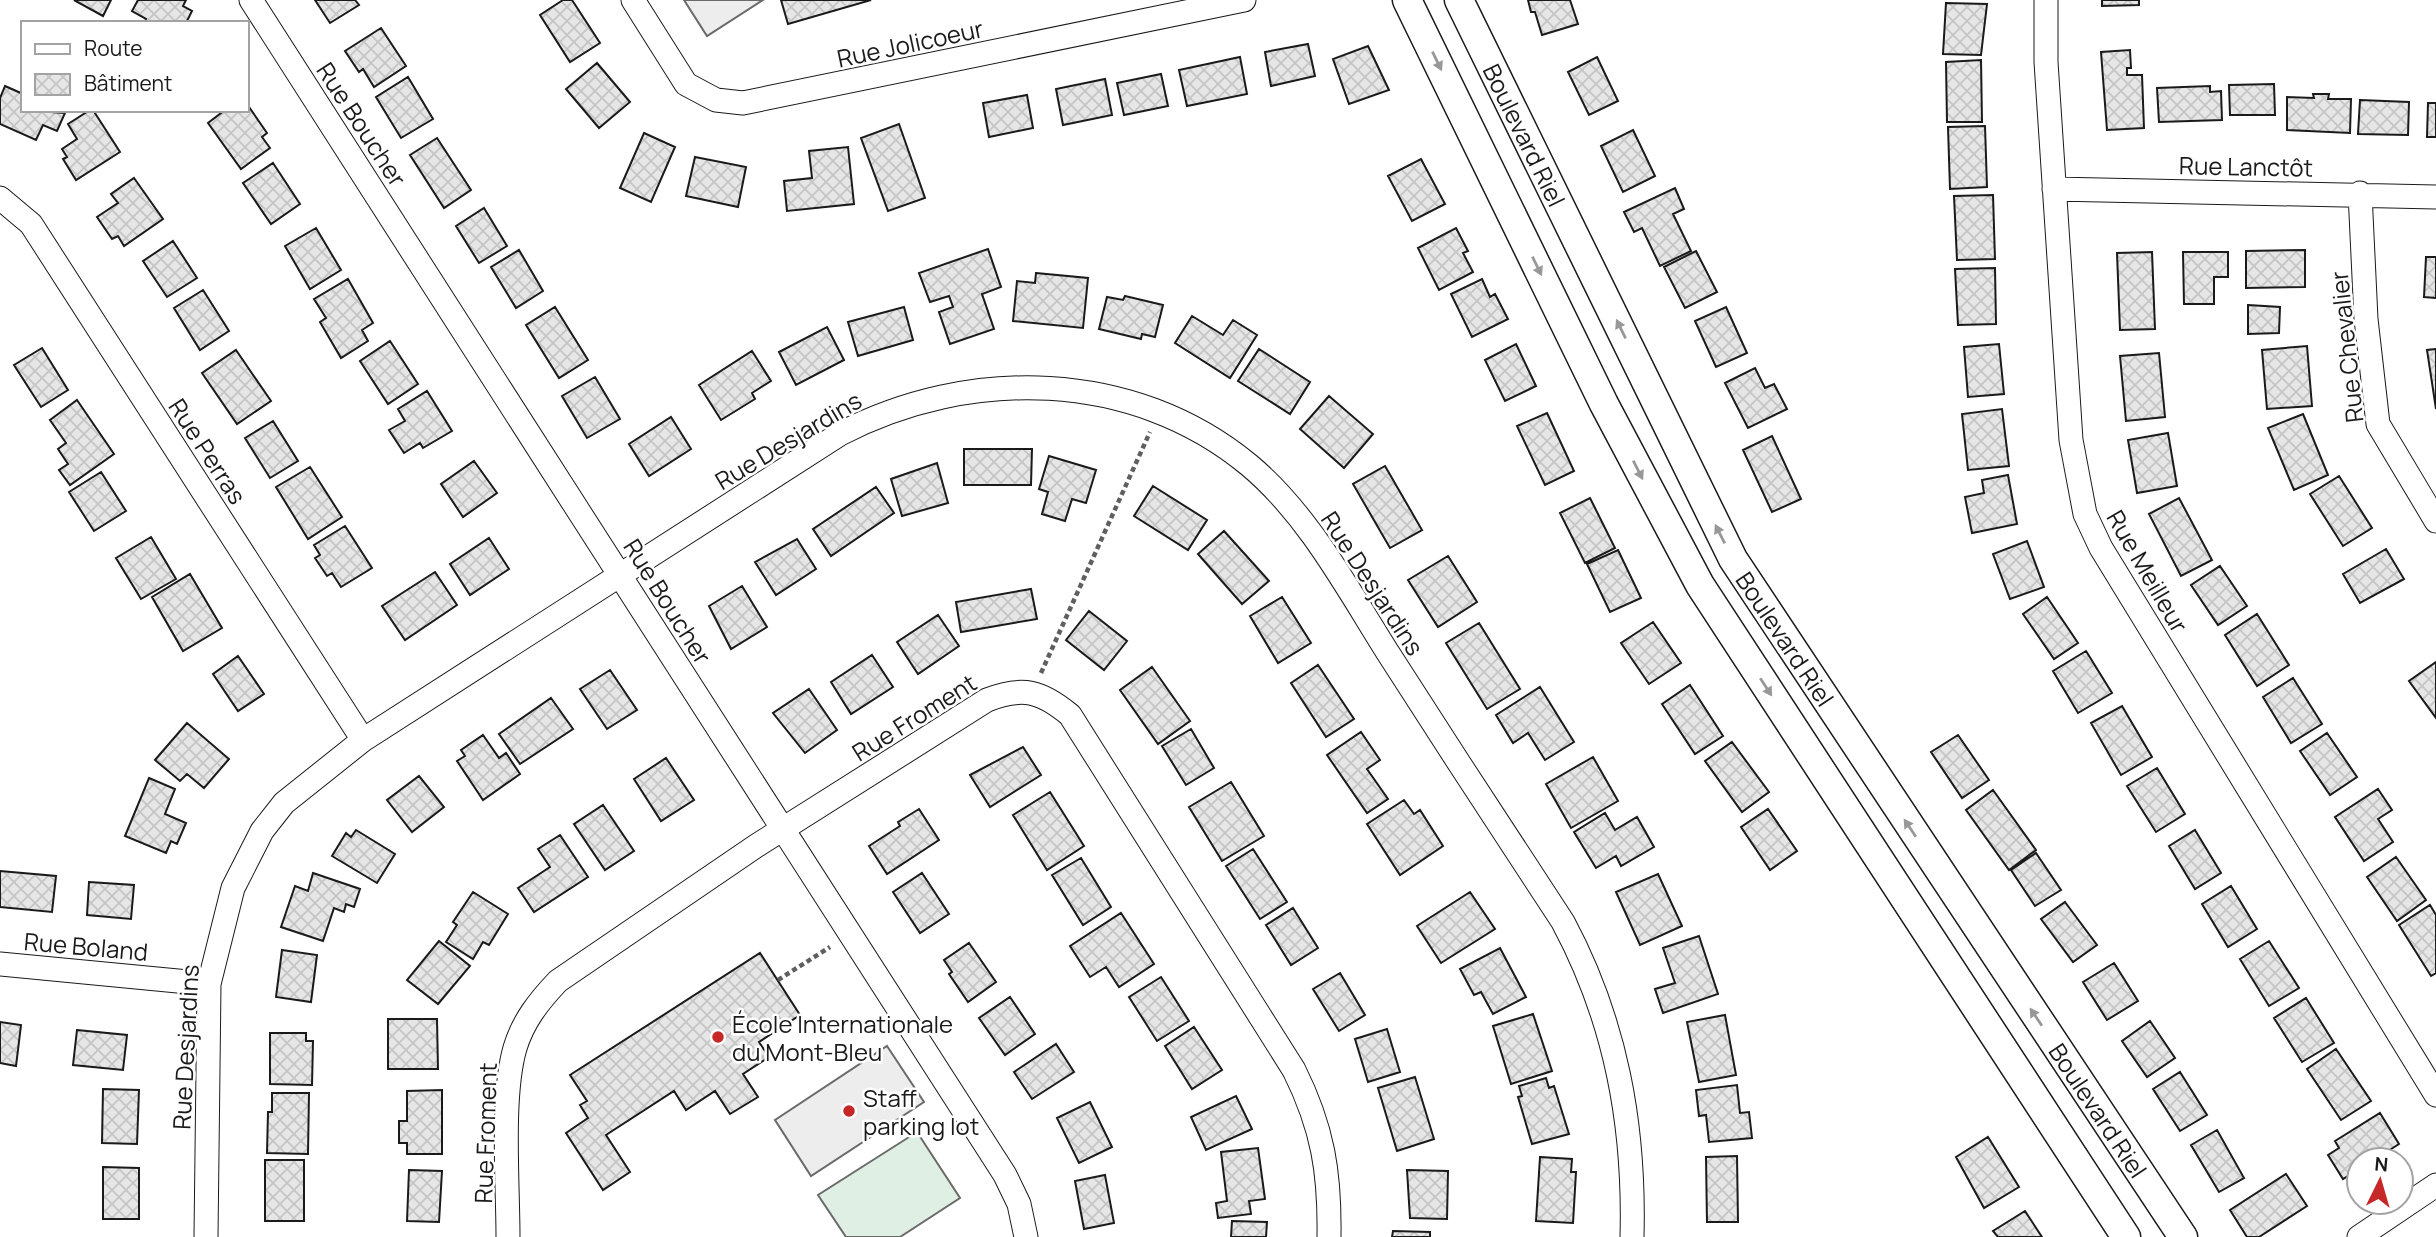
<svg xmlns="http://www.w3.org/2000/svg" width="2436" height="1237" font-family="Manrope,sans-serif">
<style>
.pitch{fill:#e0efe3;stroke:#6a6a6a;stroke-width:2}
.parking{fill:#ededed;stroke:#6a6a6a;stroke-width:2}
.building{fill:url(#building-cross-hatch);stroke:#1a1a1a;stroke-width:2}
.lines{fill:none;stroke-linecap:round;stroke-linejoin:round}
.minor-casing{stroke:#1a1a1a;stroke-width:25}
.tertiary-casing{stroke:#1a1a1a;stroke-width:31}
.path{stroke:#5f5f5f;stroke-width:4.5;stroke-dasharray:5 3.5;stroke-linecap:butt}
.minor{stroke:#fff;stroke-width:23}
.tertiary{stroke:#fff;stroke-width:28}
.oneway{fill:#989898}
.poi-dot{fill:#c62828;stroke:#fff;stroke-width:2.5}
.labels{text-anchor:middle;dominant-baseline:central;stroke-width:5;stroke-linejoin:round;paint-order:stroke}
.street-label{font-size:24px;fill:#1a1a1a;stroke:#fff}
.poi-label{font-size:24px;fill:#1a1a1a;stroke:#fff;text-anchor:start}
</style>
<defs>
<pattern id="building-cross-hatch" width="8" height="8" patternUnits="userSpaceOnUse" patternTransform="scale(1.75)"><rect width="8" height="8" fill="#e6e6e6"/><path d="M0 0l8 8M0 8l8-8" fill="none" stroke="#c5c5c5"/></pattern>
</defs>
<rect width="100%" height="100%" fill="#fff"/>
<path class="pitch" d="M917,1132L960,1198L900,1237H846L818,1195Z"/>
<path class="parking" d="M684,0H763L707,36Z
M887,1046L924,1102L811,1176L775,1120Z"/>
<path class="building" d="M74,0H111L103,16Z
M138,0H186L183,6L192,11L186,23H144L146,19L132,11Z
M315,0H355L359,5L330,23Z
M563,0H572L600,43L570,62L540,15Z
M781,0H871L788,24Z
M1528,0H1570L1578,24L1542,35L1535,12H1531Z
M2102,0H2139V5L2102,6Z
M1946,3L1987,4L1981,55L1943,54Z
M381,28L406,66L374,87L363,69L359,72L345,51Z
M1308,44L1315,76L1271,86L1265,52Z
M1368,46L1389,90L1349,104L1333,59Z
M2130,50L2131,68H2127V75H2142L2144,128L2107,130L2101,52Z
M1240,57L1247,94L1187,106L1179,70Z
M1597,57L1618,101L1589,115L1568,72Z
M1981,60L1982,122H1947L1946,62Z
M597,63L630,102L599,128L566,89Z
M1161,74L1168,106L1124,115L1117,83Z
M408,77L433,119L401,138L376,97Z
M1105,79L1112,115L1063,125L1056,89Z
M2274,84L2275,115H2230L2229,85Z
M5,86L23,94V110L65,113L57,131L43,125L36,140L0,124V98Z
M2210,86V92L2221,91L2222,120L2159,122L2157,88Z
M2313,94H2329L2328,99H2351L2350,133L2287,130V97L2314,98Z
M1027,95L1033,128L989,137L983,103Z
M2360,100L2409,102L2408,135L2358,134Z
M2428,103H2436V137H2427Z
M247,104L267,133L262,137L270,148L241,169L208,123L225,110H247Z
M90,110H93L120,152L76,180L63,159L67,157L62,149L77,139L68,124Z
M899,124L925,198L888,211L861,138Z
M1985,126L1987,187L1950,189L1948,127Z
M1633,130L1655,176L1623,192L1601,146Z
M644,133L675,147L651,202L620,188Z
M437,138L471,190L444,208L410,155Z
M848,147L854,204L787,211L784,181L812,178L809,151Z
M695,157L746,167L738,207L686,196Z
M1421,159L1445,204L1412,221L1388,176Z
M273,163L300,204L271,224L243,183Z
M134,178L163,219L124,246L118,236L112,239L97,217L118,203L111,194Z
M1675,188L1684,209L1673,214L1691,251L1660,266L1642,228L1634,232L1624,212Z
M1993,195L1995,259L1957,260L1954,196Z
M484,208L507,246L479,263L456,226Z
M316,228L341,270L310,289L285,246Z
M1456,228L1468,251L1463,253L1473,272L1439,290L1418,248Z
M173,241L197,278L167,297L143,261Z
M988,249L1001,287L982,294L994,329L950,344L939,312L953,307L949,296L930,302L919,273Z
M519,250L543,291L516,308L491,267Z
M2305,250V287L2246,288V251Z
M1696,251L1717,292L1685,308L1664,267Z
M2152,252L2155,329L2120,330L2117,253Z
M2183,252H2228V277H2214V304H2184Z
M2426,257H2436V298L2424,297Z
M1995,268L1996,324L1958,325L1955,269Z
M1036,273L1088,278L1083,328L1013,321L1017,281L1035,283Z
M348,279L373,323L362,330L368,341L341,358L320,322L326,318L314,299Z
M1482,279L1490,297L1495,294L1508,319L1472,337L1451,294Z
M203,290L229,331L200,350L174,308Z
M1125,296L1163,305L1155,337L1142,334L1141,339L1099,329L1107,297L1123,300Z
M2248,305L2280,307L2279,333L2248,334Z
M555,307L588,360L559,378L526,325Z
M904,307L913,340L858,356L848,322Z
M1726,307L1747,353L1716,367L1695,321Z
M1192,316L1223,335L1233,320L1257,335L1230,378L1175,343Z
M827,327L844,360L796,385L779,352Z
M390,341L418,384L388,404L360,361Z
M1516,344L1536,386L1505,401L1485,360Z
M1999,344L2004,394L1968,397L1964,347Z
M2307,346L2312,406L2267,409L2262,350Z
M42,348L68,390L41,407L14,365Z
M1259,349L1310,382L1290,414L1238,381Z
M2436,349V409L2427,350Z
M236,350L271,401L237,424L202,373Z
M752,351L771,381L752,393L755,399L721,420L699,385Z
M2159,353L2165,417L2126,421L2120,356Z
M1755,368L1765,388L1774,384L1787,409L1748,428L1725,383Z
M595,377L620,419L587,438L562,396Z
M427,391L452,431L423,448L420,443L404,453L389,430L405,421L398,409Z
M1329,396L1373,434L1344,468L1300,429Z
M77,400L114,454L70,485L59,470L68,464L58,449L66,443L50,420Z
M2002,409L2009,466L1968,470L1962,414Z
M1547,413L1574,471L1545,485L1517,426Z
M2303,414L2328,475L2294,490L2268,428Z
M671,417L691,449L649,476L629,444Z
M273,421L298,461L270,478L245,438Z
M2168,433L2177,486L2137,493L2128,440Z
M1772,436L1801,499L1772,512L1743,450Z
M964,449H1032L1031,485H964Z
M1049,456L1096,470L1086,503L1072,499L1065,521L1042,514L1048,492L1039,489Z
M474,461L497,493L463,517L441,484Z
M937,463L948,503L902,516L891,479Z
M1385,466L1422,530L1390,548L1353,484Z
M310,467L342,517L308,539L276,487Z
M101,472L126,511L94,531L69,492Z
M2008,475L2017,524L1972,533L1965,497L1984,493L1982,480Z
M2339,476L2372,528L2343,546L2310,494Z
M1153,486L1207,520L1188,550L1134,516Z
M876,487L894,513L831,556L813,529Z
M1590,498L1615,548L1585,563L1560,513Z
M2179,498L2212,560L2181,576L2149,514Z
M345,526L372,568L341,587L332,573L327,576L315,558L320,555L314,545Z
M1224,531L1269,581L1242,604L1198,554Z
M151,537L176,579L141,599L116,558Z
M489,538L509,569L470,595L450,564Z
M797,539L816,569L776,595L755,562Z
M2027,541L2044,587L2010,599L1993,554Z
M2386,549L2404,579L2360,603L2343,574Z
M1618,550L1641,598L1610,612L1587,564Z
M1448,556L1477,602L1438,627L1408,580Z
M2220,566L2247,606L2218,625L2191,585Z
M435,572L457,605L405,640L382,606Z
M190,574L222,628L183,651L152,597Z
M742,586L767,627L731,649L709,606Z
M1031,589L1037,619L961,632L956,602Z
M1282,597L1311,643L1278,663L1250,616Z
M2047,597L2078,643L2054,659L2023,614Z
M1089,611L1127,641L1104,670L1066,640Z
M2257,614L2289,665L2257,686L2225,635Z
M938,615L959,646L918,674L897,642Z
M1653,622L1681,663L1649,684L1621,643Z
M1479,623L1520,689L1487,709L1446,643Z
M2086,651L2112,693L2078,713L2053,671Z
M872,655L893,687L851,714L831,682Z
M238,656L264,694L238,711L213,674Z
M2436,662V718L2409,681Z
M1318,665L1354,719L1326,737L1291,683Z
M1152,667L1190,721L1158,744L1120,690Z
M610,670L637,710L607,729L580,689Z
M2293,678L2322,724L2291,743L2263,697Z
M1690,685L1723,736L1695,754L1662,704Z
M1540,687L1574,742L1545,760L1528,733L1513,743L1496,715Z
M809,689L837,730L805,753L773,713Z
M551,698L573,729L520,764L499,734Z
M2122,706L2152,757L2121,775L2091,723Z
M187,723L229,759L204,788L187,774L180,781L155,760Z
M1191,729L1214,768L1186,785L1162,746Z
M1361,732L1380,760L1367,769L1388,799L1367,813L1327,755Z
M2327,733L2357,777L2330,795L2300,751Z
M483,735L499,758L506,753L520,774L483,800L457,761L465,756L461,750Z
M1958,735L1989,780L1962,798L1931,752Z
M1732,742L1769,792L1742,812L1705,761Z
M1023,747L1041,775L990,807L970,775Z
M1593,757L1618,801L1571,828L1546,784Z
M666,758L694,800L661,821L634,779Z
M2157,768L2185,814L2156,832L2127,786Z
M419,776L444,807L412,832L387,800Z
M149,778L175,789L165,814L186,823L177,844L171,841L166,853L125,836Z
M1231,782L1264,836L1222,861L1189,807Z
M2378,789L2392,810L2378,819L2393,842L2364,861L2335,817Z
M1993,790L2036,850L2009,870L1966,810Z
M1050,792L1084,846L1047,870L1013,815Z
M1404,800L1414,814L1420,810L1443,846L1400,875L1367,824Z
M603,805L634,851L605,870L574,824Z
M919,809L939,840L887,874L869,846L900,826L898,822Z
M1768,809L1797,851L1770,870L1741,827Z
M1605,813L1615,830L1637,817L1654,847L1621,866L1616,856L1596,868L1574,832Z
M356,830L395,854L377,883L332,856L346,833L351,837Z
M2195,830L2221,873L2195,889L2169,846Z
M560,835L588,877L534,912L518,888L550,867L538,849Z
M1253,849L1287,902L1260,919L1226,866Z
M2036,853L2061,890L2035,906L2011,870Z
M2396,857L2426,900L2397,921L2367,877Z
M1081,858L1111,907L1083,925L1052,875Z
M0,871L56,876L52,912L0,907Z
M313,873L360,889L354,907L346,904L344,912L334,908L323,941L281,927L295,886L308,891Z
M922,873L949,914L920,933L893,892Z
M1658,874L1682,926L1640,945L1616,892Z
M89,882L134,885L131,919L87,915Z
M2231,886L2257,929L2228,947L2202,904Z
M473,892L508,914L489,945L483,942L473,959L446,942L457,925L453,922Z
M1470,892L1495,929L1441,963L1417,926Z
M2065,902L2097,945L2073,962L2041,919Z
M2430,905L2436,915V973L2431,976L2399,925Z
M1293,908L1318,948L1291,965L1266,925Z
M1121,913L1154,964L1119,987L1106,967L1090,977L1070,946Z
M1699,936L1718,994L1663,1013L1655,989L1675,983L1663,948Z
M439,941L470,966L438,1004L407,980Z
M2269,941L2299,988L2269,1006L2240,959Z
M969,943L996,982L968,1002L949,974L952,972L944,960Z
M1500,948L1526,997L1493,1014L1481,992L1474,995L1460,969Z
M282,950L317,955L311,1002L276,997Z
M760,953L800,1015L759,1042L769,1057L743,1074L758,1097L730,1114L715,1091L686,1110L674,1091L606,1135L630,1172L603,1190L566,1133L588,1118L580,1105L587,1101L570,1075Z
M2114,963L2138,1001L2107,1020L2083,982Z
M1340,973L1365,1015L1339,1031L1313,989Z
M1161,977L1189,1021L1157,1041L1129,997Z
M1010,997L1035,1034L1005,1055L979,1018Z
M2306,998L2334,1043L2302,1062L2274,1018Z
M1533,1014L1552,1071L1511,1084L1493,1026Z
M1725,1015L1736,1075L1699,1082L1687,1022Z
M388,1019H437L438,1069H388Z
M2150,1021L2175,1058L2147,1077L2122,1041Z
M0,1022L21,1025L16,1066L0,1063Z
M1194,1027L1222,1070L1192,1089L1165,1046Z
M1387,1029L1400,1072L1368,1082L1355,1039Z
M77,1030L127,1035L123,1070L73,1065Z
M270,1033H306V1041H313L312,1085L270,1084Z
M1056,1044L1074,1072L1032,1099L1014,1072Z
M2336,1049L2371,1101L2341,1120L2307,1069Z
M2180,1072L2207,1115L2180,1131L2153,1089Z
M1415,1077L1434,1139L1397,1151L1378,1088Z
M1546,1078L1549,1088L1554,1086L1569,1134L1532,1144L1518,1097L1522,1096L1519,1086Z
M1737,1085L1740,1113L1749,1112L1752,1138L1709,1142L1706,1115L1699,1116L1696,1090Z
M103,1089L139,1090L137,1144L102,1143Z
M442,1090V1154H407V1143H399V1121H407V1091Z
M272,1093H309L308,1154L267,1153L268,1112H272Z
M1236,1096L1252,1129L1206,1150L1191,1117Z
M1090,1102L1112,1147L1079,1163L1057,1118Z
M2380,1113L2399,1144L2374,1160H2359V1169L2343,1179L2328,1155L2339,1148L2335,1141Z
M2217,1130L2244,1178L2219,1192L2191,1145Z
M1988,1137L2019,1187L1984,1208L1956,1157Z
M1258,1148L1265,1199L1249,1201L1251,1214L1218,1218L1216,1203L1227,1201L1221,1152Z
M1737,1156L1738,1222H1707L1706,1157Z
M1540,1157L1572,1159L1571,1172H1576L1573,1223L1536,1221Z
M265,1160H304V1221H265Z
M103,1167L139,1168V1219H103Z
M409,1170L442,1171L439,1222L407,1221Z
M1407,1170L1448,1171L1447,1219L1410,1218Z
M2286,1174L2307,1206L2259,1237H2247L2230,1210Z
M1105,1175L1114,1223L1084,1229L1075,1181Z
M2025,1211L2042,1237H1998L1993,1231Z
M1232,1221L1267,1222L1266,1237H1231Z
M1393,1231L1430,1232V1237H1392Z"/>
<g class="lines">
<defs>
<path id="minor" d="M251,0C503,391 752,785 1005,1175L1019,1204L1026,1237
M633,0L686,84L716,100L743,103L1244,0
M2046,0V62L2071,440L2085,514L2101,548L2436,1095
M2054,189L2436,197
M2360,193L2366,319L2378,424L2436,521
M0,198L31,224L363,740
M0,964L209,984
M206,1237L209,984L233,888L262,831L284,803L363,740L840,434C969,367 1133,369 1249,465C1309,515 1348,590 1390,656C1447,745 1505,834 1563,922C1616,1021 1635,1125 1632,1237
M508,1237C508,1184 501,1096 515,1048C523,1021 539,1001 558,981L756,846L987,700C1023,686 1041,691 1070,715L1294,1070C1323,1128 1330,1173 1329,1237
M2359,1237L2436,1185"/>
<g id="tertiary">
<path d="M1407,0L1604,404L1700,585L2126,1237"/>
<path id="s1" d="M1459,0L1733,559L2183,1237"/>
</g>
</defs>
<use href="#minor" class="minor-casing"/>
<use href="#tertiary" class="tertiary-casing"/>
<path class="path" d="M1041,673L1150,432
M778,980L830,947"/>
<use href="#minor" class="minor"/>
<use href="#tertiary" class="tertiary"/>
</g>
<defs><path id="oneway-solid" d="M-6-.8H1V-3.2L6.5 0L1 3.2V.8H-6Z" transform="scale(1.75)"/></defs>
<g class="oneway">
<use href="#oneway-solid" transform="translate(1437 61) rotate(64)"/>
<use href="#oneway-solid" transform="translate(1537 266) rotate(64)"/>
<use href="#oneway-solid" transform="translate(1621 329) rotate(-116)"/>
<use href="#oneway-solid" transform="translate(1638 470) rotate(63)"/>
<use href="#oneway-solid" transform="translate(1720 534) rotate(-117)"/>
<use href="#oneway-solid" transform="translate(1766 687) rotate(57)"/>
<use href="#oneway-solid" transform="translate(1910 828) rotate(-124)"/>
<use href="#oneway-solid" transform="translate(2036 1017) rotate(-124)"/>
</g>
<g class="poi-dot">
<circle cx="718" cy="1037" r="7"/>
<circle cx="849" cy="1111" r="7"/>
</g>
<g class="labels">
<g class="street-label">
<text transform="translate(910 43) rotate(-12)">Rue Jolicoeur</text>
<text transform="translate(362 124) rotate(57)">Rue Boucher</text>
<text stroke="none"><textPath href="#s1" startOffset="150">Boulevard Riel</textPath></text>
<text transform="translate(2246 166) rotate(1)">Rue Lanctôt</text>
<text transform="translate(2346 347) rotate(-96)">Rue Chevalier</text>
<text transform="translate(788 440) rotate(-31)">Rue Desjardins</text>
<text transform="translate(208 451) rotate(57)">Rue Perras</text>
<text transform="translate(2148 571) rotate(60)">Rue Meilleur</text>
<text transform="translate(1373 583) rotate(57)">Rue Desjardins</text>
<text transform="translate(668 601) rotate(58)">Rue Boucher</text>
<text stroke="none"><textPath href="#s1" startOffset="718">Boulevard Riel</textPath></text>
<text transform="translate(914 717) rotate(-32)">Rue Froment</text>
<text transform="translate(86 946) rotate(5)">Rue Boland</text>
<text transform="translate(185 1047) rotate(-87)">Rue Desjardins</text>
<text stroke="none"><textPath href="#s1" startOffset="1284">Boulevard Riel</textPath></text>
<text transform="translate(485 1133) rotate(-88)">Rue Froment</text>
</g>
<g class="poi-label">
<text x="732" y="1023">École Internationale<tspan x="732" dy="28">du Mont-Bleu</tspan></text>
<text x="863" y="1097">Staff<tspan x="863" dy="28">parking lot</tspan></text>
</g>
</g>
<rect x="21" y="21" width="228" height="91" fill="#ffffff" stroke="#a3a3a3" stroke-width="2"/>
<rect x="35" y="44" width="35" height="10" fill="#ffffff" stroke="#a3a3a3" stroke-width="2"/>
<text x="84" y="56" font-size="21" fill="#1a1a1a">Route</text>
<rect x="35" y="74" width="35" height="21" fill="url(#building-cross-hatch)" stroke="#a3a3a3" stroke-width="2"/>
<text x="84" y="91" font-size="21" fill="#1a1a1a">Bâtiment</text>
<g transform="translate(2380 1181) rotate(5)"><circle r="33" fill="#ffffff" stroke="#a3a3a3" stroke-width="2"/>
<path d="M0-5L12 26L0 18L-12 26Z" fill="#c62828"/>
<text y="-10" font-size="19" font-weight="bold" text-anchor="middle" fill="#1a1a1a">N</text>
</g>
</svg>
